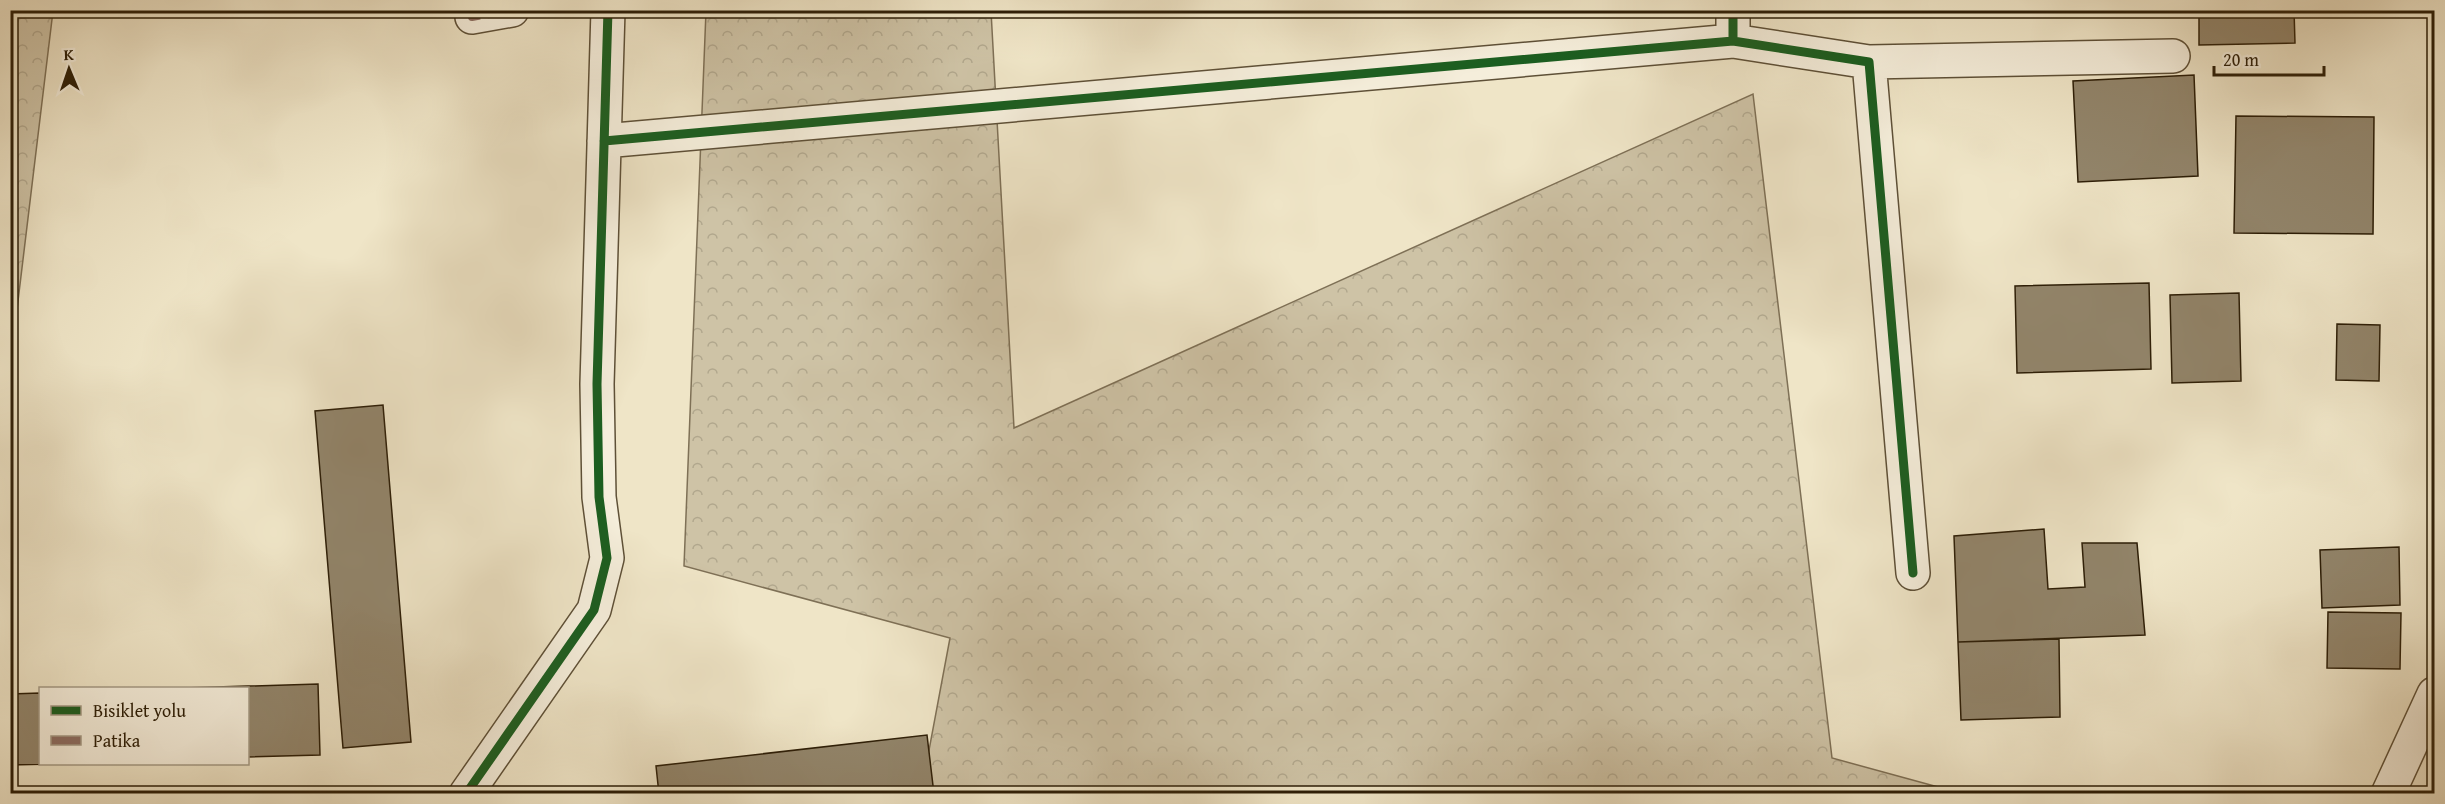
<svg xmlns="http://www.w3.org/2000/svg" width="2445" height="804" font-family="'Gentium Book Plus',serif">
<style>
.forest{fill:url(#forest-crowns);stroke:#7e7056;stroke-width:1.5}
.building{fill:#92856b;stroke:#2d1e07;stroke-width:1.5}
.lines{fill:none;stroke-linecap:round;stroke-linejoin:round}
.minor-casing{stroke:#5e5037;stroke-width:36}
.minor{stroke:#f5eedb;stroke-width:33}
.quiet{stroke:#8d6e63;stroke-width:8;stroke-dasharray:15 8;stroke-linecap:butt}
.cycleway-casing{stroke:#f5eedb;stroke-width:13}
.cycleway{stroke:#1b5e20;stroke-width:9}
</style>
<defs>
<pattern id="forest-crowns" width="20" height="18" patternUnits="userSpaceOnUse" patternTransform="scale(1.5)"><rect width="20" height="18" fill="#cec3a6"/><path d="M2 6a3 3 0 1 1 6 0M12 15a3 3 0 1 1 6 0" fill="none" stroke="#b1a78d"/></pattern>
</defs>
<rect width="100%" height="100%" fill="#efe5c7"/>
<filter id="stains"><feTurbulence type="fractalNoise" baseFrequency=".00333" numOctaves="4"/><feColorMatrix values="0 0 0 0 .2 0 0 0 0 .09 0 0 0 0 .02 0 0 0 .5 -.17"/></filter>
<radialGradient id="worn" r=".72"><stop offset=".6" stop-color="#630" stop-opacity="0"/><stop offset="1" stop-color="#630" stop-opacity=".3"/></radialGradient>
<path class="forest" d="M11,10L53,11L11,359L10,11Z
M706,11H991L1014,428L1753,94L1832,758L1960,793H921L950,638L684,566Z"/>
<path class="building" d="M2199,10H2294L2295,43L2199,45Z
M2194,75L2198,176L2078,182L2073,81Z
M2236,116L2374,117L2373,234L2234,233Z
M2149,283L2151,369L2017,373L2015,286Z
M2239,293L2241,381L2172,383L2170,295Z
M2337,324L2380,325L2379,381L2336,380Z
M383,405L411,742L343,748L315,411Z
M2044,529L2048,589L2085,587L2082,543H2137L2145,635L1958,642L1954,536Z
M2399,547L2400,605L2322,608L2320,550Z
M2328,612L2401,613L2400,669L2327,668Z
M2059,639L2060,717L1961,720L1958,642Z
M318,684L320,755L248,757V688H183Z
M40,693V764H52L10,765V694Z
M927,735L934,794H659L656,766Z"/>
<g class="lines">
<defs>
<path id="minor" d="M472,10V17L512,10
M1733,41L1869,62L1913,573
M1869,62L2173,56
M604,141L1733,41V10
M466,794L594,610L607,558L599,497L597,384L608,10
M2388,794L2434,694"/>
</defs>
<use href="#minor" class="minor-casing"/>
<use href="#minor" class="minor"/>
<path class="quiet" d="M472,10V17L512,10"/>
<defs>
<path id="cycleway" d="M1733,41L1869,62L1913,573
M604,141L1733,41V10
M466,794L594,610L607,558L599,497L597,384L608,10"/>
</defs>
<use href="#cycleway" class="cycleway-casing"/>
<use href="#cycleway" class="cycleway"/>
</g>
<rect width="2445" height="804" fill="none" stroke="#efe5c7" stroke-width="36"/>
<rect x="12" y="12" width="2421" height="780" fill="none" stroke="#2d1e07" stroke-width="3"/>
<rect x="18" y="18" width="2409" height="768" fill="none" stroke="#2d1e07" stroke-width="1.5"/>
<rect x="39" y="687" width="210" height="78" fill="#f5eedb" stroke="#a59b86" stroke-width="1.5"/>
<rect x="51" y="706" width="30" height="9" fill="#1b5e20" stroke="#a59b86" stroke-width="1.5"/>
<text x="93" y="717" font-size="18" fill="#2d1e07">Bisiklet yolu</text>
<rect x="51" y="736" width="30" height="9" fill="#8d6e63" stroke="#a59b86" stroke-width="1.5"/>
<text x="93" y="747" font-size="18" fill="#2d1e07">Patika</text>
<g transform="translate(69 69) rotate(358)" stroke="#f5eedb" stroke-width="4.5" paint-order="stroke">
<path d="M0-4.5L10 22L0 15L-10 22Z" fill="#2d1e07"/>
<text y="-9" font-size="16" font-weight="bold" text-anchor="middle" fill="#2d1e07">K</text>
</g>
<path d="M2214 66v9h110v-9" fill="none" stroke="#2d1e07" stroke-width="3"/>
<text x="2223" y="66" font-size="18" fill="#2d1e07" stroke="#f5eedb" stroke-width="4.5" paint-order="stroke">20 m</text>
<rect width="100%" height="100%" filter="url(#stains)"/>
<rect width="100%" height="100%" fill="url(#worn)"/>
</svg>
